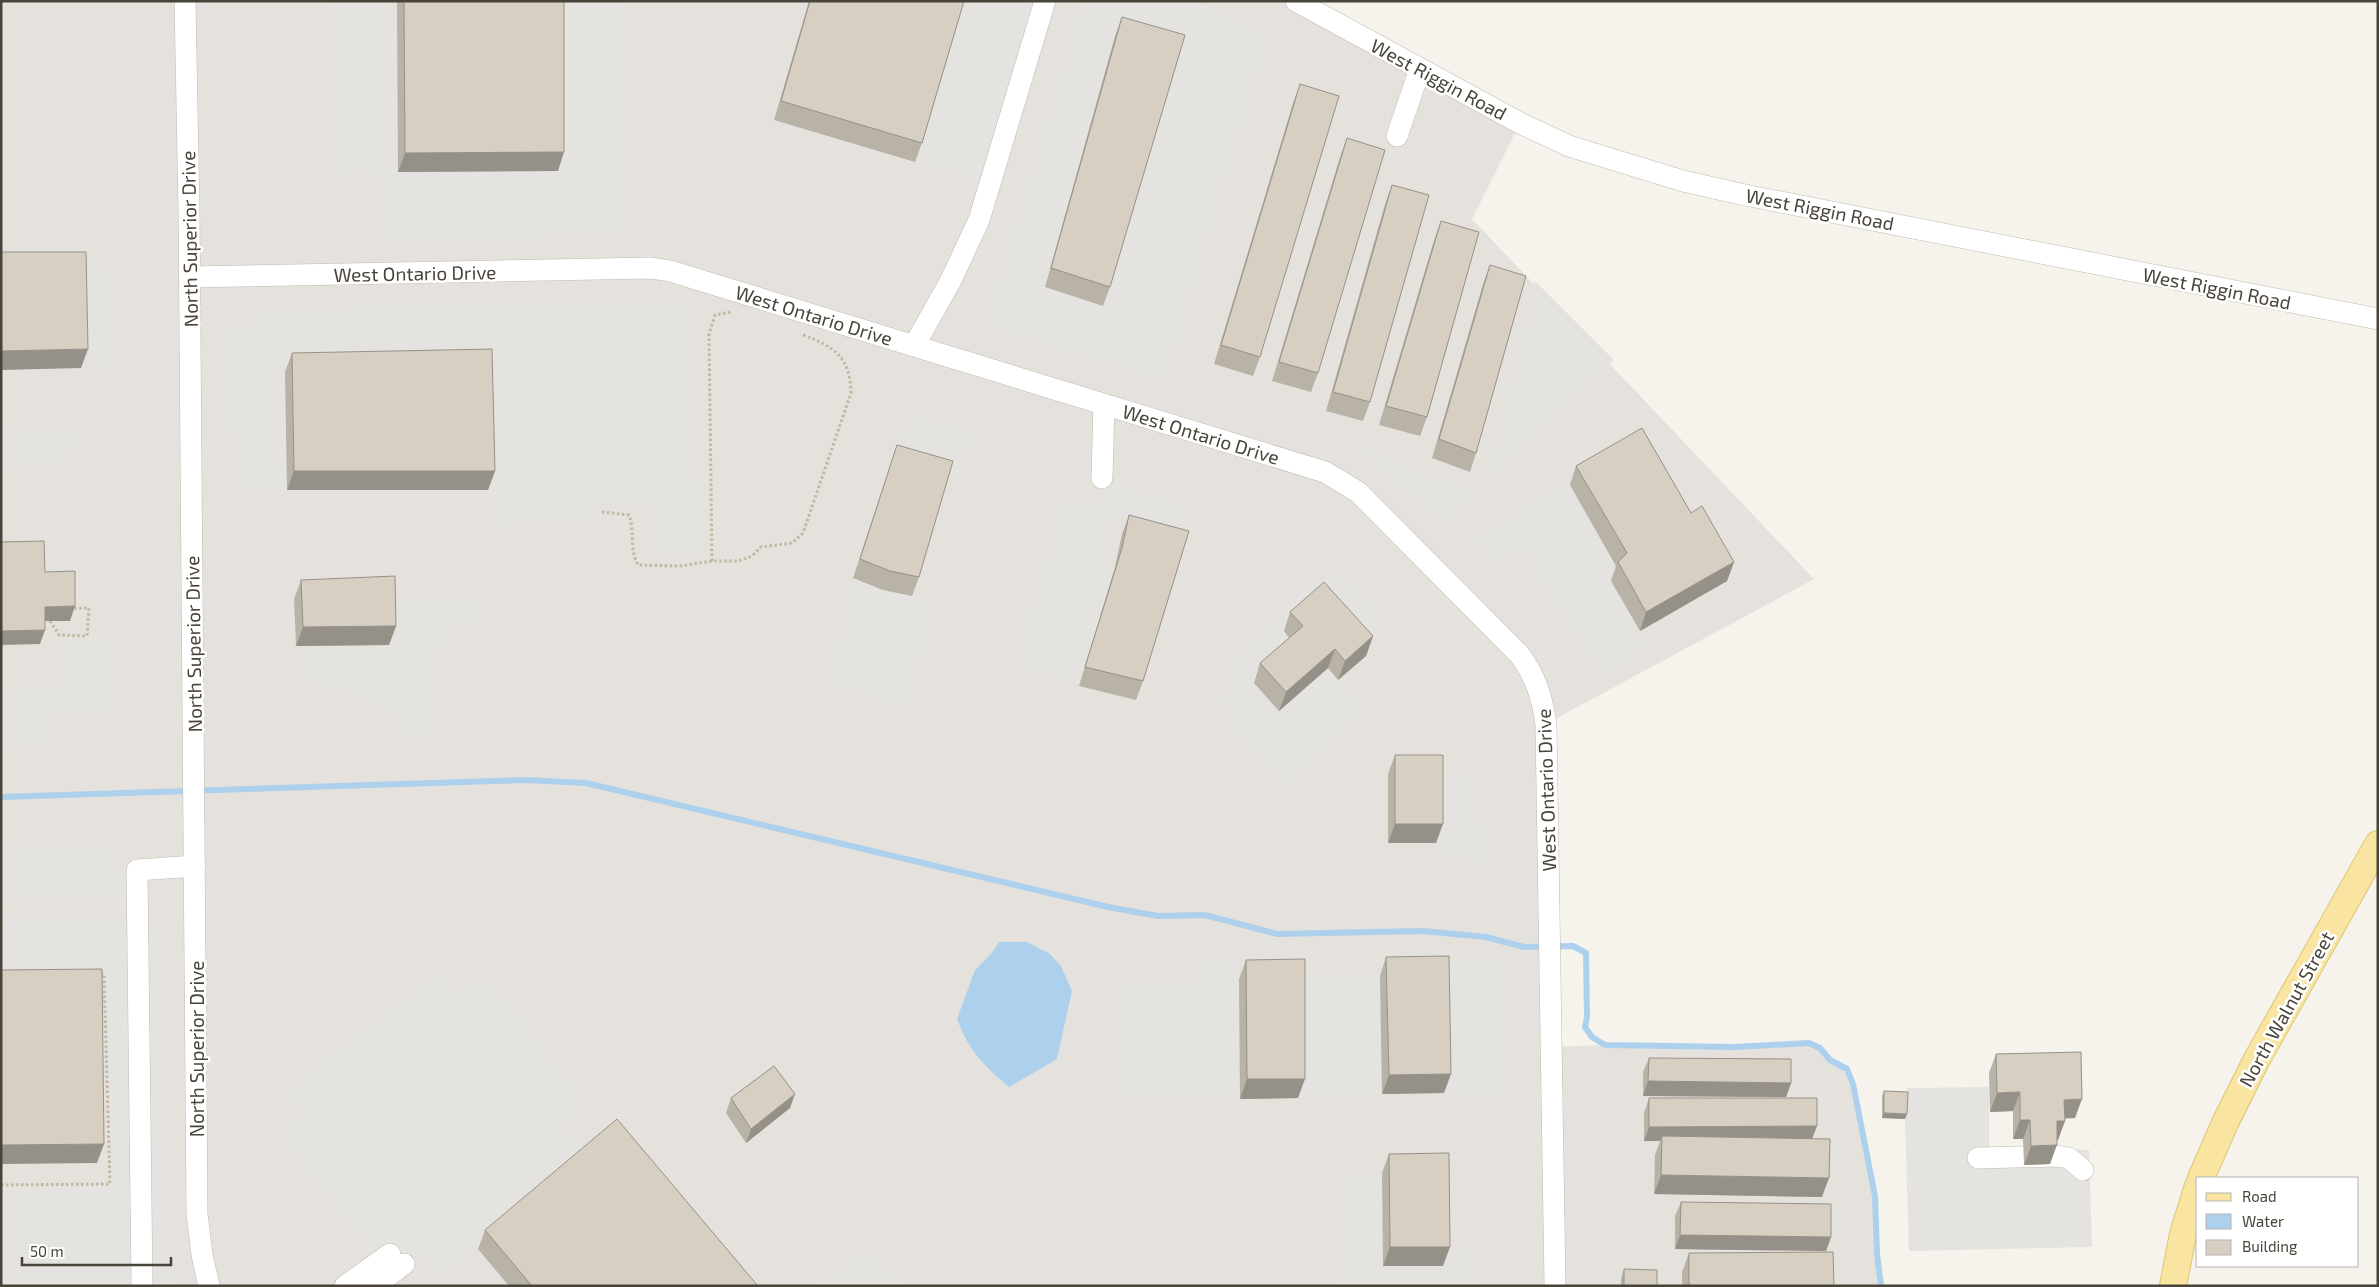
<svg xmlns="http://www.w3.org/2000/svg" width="2379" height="1287" font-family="'Exo 2',sans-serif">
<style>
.industrial{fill:#e5e2dd}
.parking{fill:#e4e3e0}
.water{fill:#add0ed}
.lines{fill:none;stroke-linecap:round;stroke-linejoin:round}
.stream{stroke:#add0ed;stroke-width:6}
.minor-casing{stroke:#c0bbaf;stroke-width:22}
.major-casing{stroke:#dec371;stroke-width:28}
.path{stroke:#c1b8a1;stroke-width:3;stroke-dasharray:2.5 2.5;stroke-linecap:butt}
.minor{stroke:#fff;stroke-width:21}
.major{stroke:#f9e5a1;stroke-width:26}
.wall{fill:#b8b2a7}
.shaded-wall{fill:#969188}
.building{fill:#d6cfc2;stroke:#969188}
.labels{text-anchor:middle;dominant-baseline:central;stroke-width:5;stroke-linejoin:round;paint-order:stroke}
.street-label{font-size:19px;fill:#49443a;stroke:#fff}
</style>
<rect width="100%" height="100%" fill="#f5f3ec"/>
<path class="industrial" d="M1,1H1295L1520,123L1472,219L1814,579L1546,724L1553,1047L1605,1045L1735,1047L1809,1043L1847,1069L1864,1140L1875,1196L1877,1254L1881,1286H1Z"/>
<path class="parking" d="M328,1H397L398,172L556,1H624L625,236L372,243V174L330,175Z
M962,1H1046L990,184L915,162Z
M1080,1H1193L1271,34L1169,384L981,324Z
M87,271H121L123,371L89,372Z
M1535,281L1614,360L1444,527L1338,437L1479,493Z
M696,298L702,556L645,557L643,503L602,504V524L489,527L487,469L285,372L287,490L228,492L224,329L245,328V308Z
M906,407L976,433L962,484L890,464Z
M1,428L4,431L90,433L60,466L1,467Z
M1102,478L1185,502L1176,534L1117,516L1102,563L1115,567L1079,686L1010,665L1061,499L1093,509Z
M1566,478L1620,572L1611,581L1648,647L1601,681L1520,551L1489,570L1470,539Z
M1343,567L1390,623L1360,649L1296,645L1279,711L1328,668L1368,709L1286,787L1222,726L1218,700L1221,674L1275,616L1307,589Z
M853,578L940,605L906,711L820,683Z
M389,595H421L490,602L485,628L457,625L434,665L440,735L389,741L386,706L357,704L353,691L294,682L296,646L389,645Z
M114,634L119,714H49L50,746L1,747V689H61L59,635Z
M1436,774L1471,777L1472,825H1498L1497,863L1437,862Z
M121,845L122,870H137V931L162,928L166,1183L165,1236L174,1286H1V1185L110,1184L104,974L11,973L10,918L119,914V898L1,901V846Z
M1238,957L1240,1099L1107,1098V981L1189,980L1188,958Z
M1507,959L1513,1098L1443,1104L1442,960Z
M440,969L460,991L471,982L486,979L499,984L582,1094L584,1113L567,1129L589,1155L478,1249L445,1281L418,1253L387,1277L284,1146L286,1125L295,1110L281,1092Z
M1380,976L1382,1094L1298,1098V978Z
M1989,1087V1147L2089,1150L2092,1247L1909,1251L1905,1119L1907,1088Z
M1337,1173H1382L1383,1266H1443V1244H1478L1480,1286H1338Z
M867,1243L905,1286H814Z"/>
<path class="water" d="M999,942H1027L1050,954L1061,966L1072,991L1057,1059L1009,1087C983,1065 969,1051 957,1019L975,970L991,954Z"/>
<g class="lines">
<path class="stream" d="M1,797L525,780L586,783L1108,907L1158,916L1205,915L1277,934L1422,931L1486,937L1524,947L1573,946L1586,953L1587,1017L1585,1027L1592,1037L1605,1045L1735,1047L1809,1043L1820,1048L1830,1060L1847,1069L1853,1084L1875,1196L1877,1254L1881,1286"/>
<defs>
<path id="minor" d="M185,1L189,211L197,1214L202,1255L209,1286
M1296,1L1520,123L1569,146L1683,181L1745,195L2378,319
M1397,136L1420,69
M190,277L651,268L670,271L1325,472L1358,492L1519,654C1536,677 1542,697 1546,724L1555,1286
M914,346L951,280L979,220L1045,1
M1102,478L1104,404
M1978,1158L2057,1156L2069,1158L2083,1170
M142,1286L137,870L195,866
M345,1286L390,1254
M375,1286L404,1264"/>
<path id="major" d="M2201,1178L2225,1123L2257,1059L2378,844
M2173,1286L2183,1234L2198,1186"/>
</defs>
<use href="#minor" class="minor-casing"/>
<use href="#major" class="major-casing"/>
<path class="path" d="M602,512L629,515C635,531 629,549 638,565L680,566L712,561H739L752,556L761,547L792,543L803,533L851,393C850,357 835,347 803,335
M712,561L709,334L715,315L731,312
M50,621L59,635L87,636L89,608H70
M1,1185L110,1184L104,974H99"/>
<use href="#minor" class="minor"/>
<use href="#major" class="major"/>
</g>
<path class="wall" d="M397,1H564L558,171L398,172Z
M809,1H964L922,143L915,162L774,120Z
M1122,17L1110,287L1103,306L1045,287L1115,36Z
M1300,84L1260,357L1253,376L1214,364L1293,103Z
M1347,138L1318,373L1311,392L1272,381L1340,157Z
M1392,185L1370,402L1363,421L1326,411L1385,204Z
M1441,221L1427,417L1420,436L1379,425L1434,240Z
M1490,265L1476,453L1470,472L1432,458L1483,284Z
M292,353L495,471L488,490H287L285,372Z
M897,445L919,577L912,596L883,590L853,578Z
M1576,466L1691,513L1734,562L1727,581L1640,631L1611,581L1616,566L1570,485Z
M1129,515L1143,681L1136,700L1079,686L1115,567L1122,534Z
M301,580L396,626L389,645L296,646L294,599Z
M1290,612L1373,636L1366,656L1338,680L1328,668L1279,711L1254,683L1260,663L1289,638L1284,631Z
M1395,755L1436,843H1388V774Z
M1386,957L1444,1093L1382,1094L1380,976Z
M1246,960L1298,1098L1240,1099L1239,979Z
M1996,1054L2075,1118H2065L2058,1140H2057L2050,1164L2024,1165L2023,1139H2013V1111L1990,1112L1989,1073Z
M1649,1058L1791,1083L1786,1097L1643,1096V1072Z
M1884,1091L1905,1119L1882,1118V1096Z
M731,1098L790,1108L746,1143L726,1113Z
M1649,1098L1817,1126L1812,1138L1822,1197L1654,1194L1655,1155L1660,1141H1644V1113Z
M1389,1154L1443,1266H1383L1382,1173Z
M1681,1202L1831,1237L1826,1251L1675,1249V1216Z
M485,1230L758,1286H509L478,1249Z
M1689,1253L1834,1286H1682V1272Z
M1624,1269L1657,1286H1621V1279Z"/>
<path class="shaded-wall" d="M564,152L558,171L398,172L405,153Z
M88,349L81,368L1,370V351Z
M294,471H495L488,490H287Z
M1734,562L1727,581L1640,631L1646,612Z
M75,606L70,621H40L45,607Z
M396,626L389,645L296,646L303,627Z
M45,630L40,644L1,645V631Z
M1373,636L1366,656L1338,680L1345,661Z
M1335,649L1328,668L1279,711L1286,692Z
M1395,824H1443L1436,843H1388Z
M1451,1074L1444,1093L1382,1094L1389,1075Z
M1247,1079H1305L1298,1098L1240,1099Z
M1648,1081L1791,1083L1786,1097L1643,1096Z
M2020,1092L2013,1111L1990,1112L1997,1093Z
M795,1094L790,1108L746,1143L751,1129Z
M2082,1099L2075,1118L2057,1119L2064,1100Z
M1884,1113L1907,1114L1905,1119L1882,1118Z
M2020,1120H2030L2023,1139H2013Z
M2057,1121H2065L2058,1140H2050Z
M1817,1126L1811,1141L1662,1136L1660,1141H1644L1649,1127Z
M104,1144L97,1163L1,1164V1145Z
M2057,1145L2050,1164L2024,1165L2031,1146Z
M1661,1175L1829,1178L1822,1197L1654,1194Z
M1680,1235L1831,1237L1826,1251L1675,1249Z
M1390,1247H1450L1443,1266H1383Z"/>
<path class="building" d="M404,1H564V152L405,153Z
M810,1H964L922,143L781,101Z
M1122,17L1185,35L1110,287L1051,268Z
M1300,84L1339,96L1260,357L1221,345Z
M1347,138L1385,150L1318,373L1279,362Z
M1392,185L1429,195L1370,402L1333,392Z
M1441,221L1479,232L1427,417L1386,406Z
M1,252H86L88,349L1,351Z
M1490,265L1526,276L1476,453L1439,439Z
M492,349L495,471H294L292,353Z
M1642,428L1691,513L1702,506L1734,562L1646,612L1618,562L1627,553L1576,466Z
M897,445L953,461L919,577L890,571L860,559Z
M1129,515L1189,531L1143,681L1085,667L1122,548Z
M44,541L45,572L75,571V606L45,607V630L1,631V542Z
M395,576L396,626L303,627L301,580Z
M1324,582L1373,636L1345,661L1335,649L1286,692L1260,663L1303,626L1290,612Z
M1395,755H1443V824H1395Z
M1449,956L1451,1074L1389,1075L1386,957Z
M1305,959V1079H1247L1246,960Z
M102,969L104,1144L1,1145V970Z
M2081,1052L2082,1099L2064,1100L2065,1121H2057V1145L2031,1146L2030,1120H2020V1092L1997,1093L1996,1054Z
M1649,1058L1791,1059V1083L1648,1081Z
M774,1066L795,1094L751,1129L731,1098Z
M1884,1091L1908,1092L1907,1114L1884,1113Z
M1649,1098H1817V1126L1649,1127Z
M617,1119L758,1286H532L485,1230Z
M1662,1136L1830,1139L1829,1178L1661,1175Z
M1449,1153L1450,1247H1390L1389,1154Z
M1681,1202L1831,1204V1237L1680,1235Z
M1833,1252L1834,1286H1689V1253Z
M1624,1269L1657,1270V1286H1624Z"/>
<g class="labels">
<g class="street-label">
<text transform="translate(1439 79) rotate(28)">West Riggin Road</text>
<text transform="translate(1820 209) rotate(11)">West Riggin Road</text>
<text transform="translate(189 239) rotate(-91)">North Superior Drive</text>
<text transform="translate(415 273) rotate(-1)">West Ontario Drive</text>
<text transform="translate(2217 288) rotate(11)">West Riggin Road</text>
<text transform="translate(814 315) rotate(17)">West Ontario Drive</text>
<text transform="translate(1201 434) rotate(17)">West Ontario Drive</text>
<text transform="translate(193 644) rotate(-91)">North Superior Drive</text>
<text transform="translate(1546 790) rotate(-92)">West Ontario Drive</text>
<text transform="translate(2286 1009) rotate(-61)">North Walnut Street</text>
<text transform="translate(196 1049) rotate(-90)">North Superior Drive</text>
</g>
</g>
<rect width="2379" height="1287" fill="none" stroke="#49443a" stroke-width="5"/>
<rect x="2196" y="1177" width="162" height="90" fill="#ffffff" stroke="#b6b4b0"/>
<rect x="2206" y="1193" width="25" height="8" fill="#f9e5a1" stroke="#b6b4b0"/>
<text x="2242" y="1202" font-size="15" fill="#49443a">Road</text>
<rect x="2206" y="1214" width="25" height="15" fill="#add0ed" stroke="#b6b4b0"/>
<text x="2242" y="1227" font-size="15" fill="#49443a">Water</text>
<rect x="2206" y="1240" width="25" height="15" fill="#d6cfc2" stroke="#b6b4b0"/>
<text x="2242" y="1252" font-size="15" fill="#49443a">Building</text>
<path d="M22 1257v8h149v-8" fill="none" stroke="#49443a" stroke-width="2.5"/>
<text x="30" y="1257" font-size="15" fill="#49443a" stroke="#ffffff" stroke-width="4" paint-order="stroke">50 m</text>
</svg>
